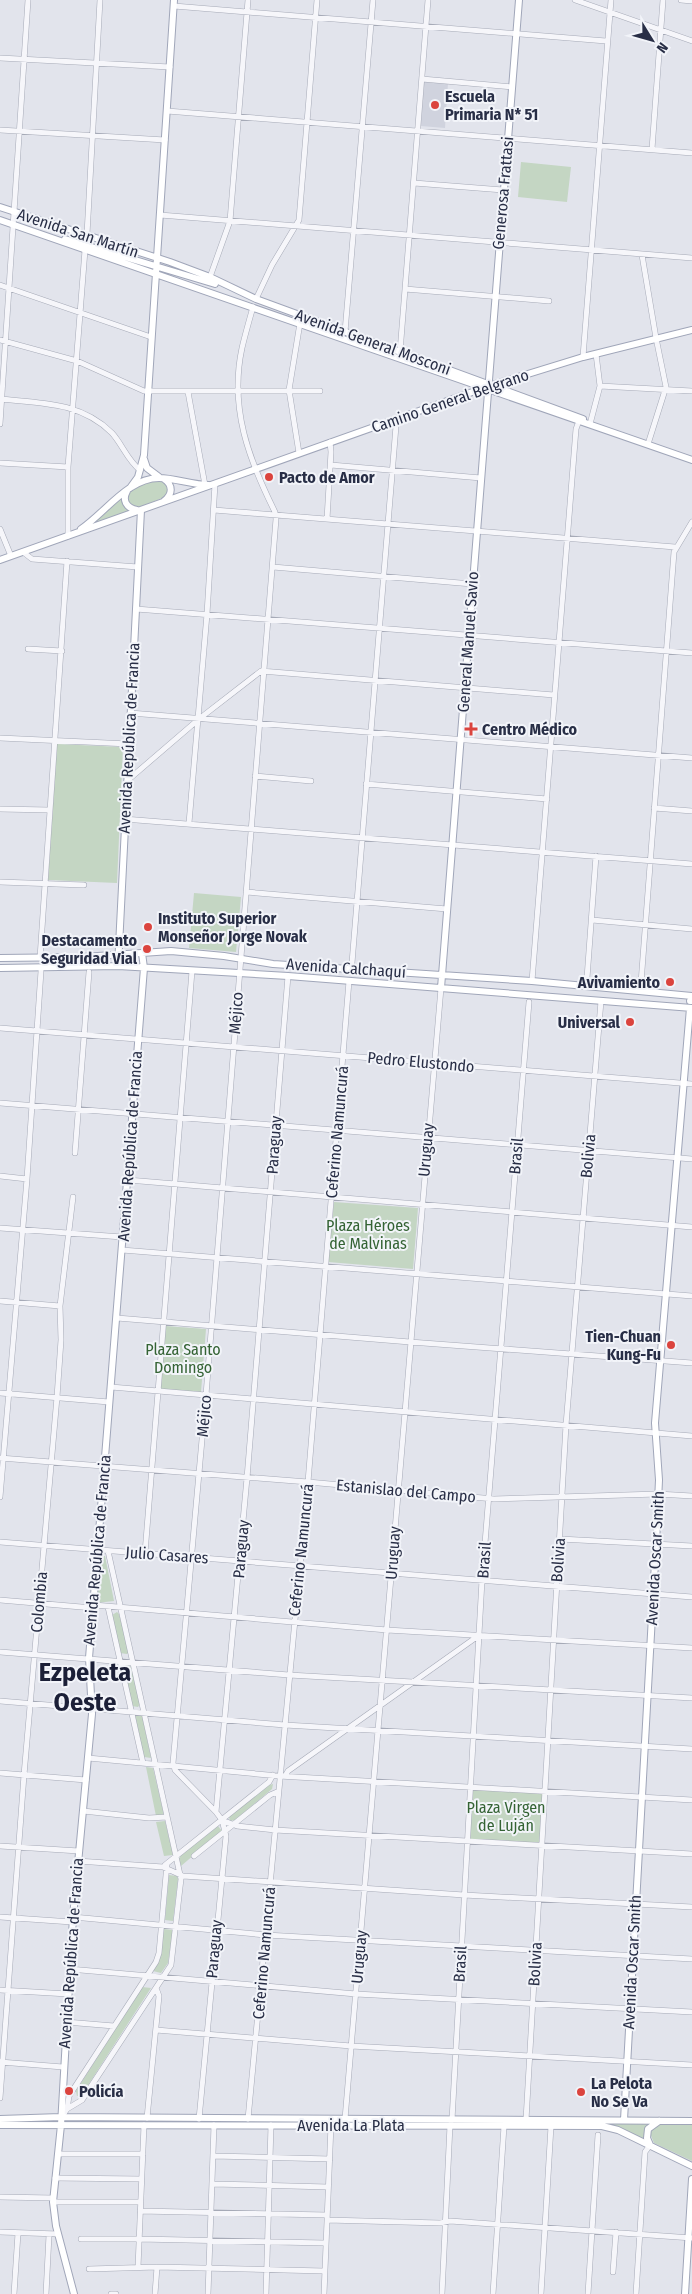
<svg xmlns="http://www.w3.org/2000/svg" width="692" height="2294" font-family="'Fira Sans Condensed',sans-serif">
<style>
.built{fill:#d0d3de}
.green{fill:#c4d6c3}
.lines{fill:none;stroke-linecap:round;stroke-linejoin:round}
.minor-casing{stroke:#a6aab7;stroke-width:6}
.major-casing{stroke:#a0a6b9;stroke-width:8}
.minor{stroke:#f6f6fa;stroke-width:5}
.major{stroke:#fff;stroke-width:6}
.poi-dot{fill:#db443e;stroke:#f2f4f9;stroke-width:2}
.labels{text-anchor:middle;dominant-baseline:central;stroke-width:4;stroke-linejoin:round;paint-order:stroke}
.poi-label{font-size:16px;font-weight:bold;fill:#282e46;stroke:#f2f4f9;text-anchor:start}
.street-label{font-size:16px;fill:#282e46;stroke:#f2f4f9}
.park-label{font-size:16px;fill:#346334;stroke:#f2f4f9}
.town-label{font-size:26px;font-weight:bold;fill:#1b1f37;stroke:#f2f4f9}
</style>
<rect width="100%" height="100%" fill="#e2e4ec"/>
<path class="built" d="M424,81L448,83L445,128L421,126Z"/>
<path class="green" d="M521,162L571,167L567,202L518,197Z
M164,480L169,488L165,497L137,508L129,505L126,496C133,484 151,481 164,480Z
M123,496L130,511L96,522L95,520Z
M57,744L123,747L117,883L48,880Z
M194,893L241,897L236,952L189,948Z
M334,1202L418,1208L413,1269L328,1262Z
M165,1326L206,1329L201,1392L160,1389Z
M100,1556H105L114,1601L96,1603Z
M117,1612L119,1614L129,1652L127,1654L120,1653L112,1615Z
M126,1665L132,1667L140,1704L138,1707L132,1706L123,1666Z
M135,1715H142L151,1758L144,1757Z
M146,1767L153,1768L164,1815L156,1816Z
M273,1784L272,1789L235,1820L230,1821L229,1817L266,1786Z
M469,1787L544,1792L541,1846L467,1841Z
M165,1821L173,1855L164,1856L156,1822Z
M218,1826L222,1831L181,1866L179,1859L181,1855Z
M169,1875L177,1876L178,1879L173,1921L165,1920Z
M163,1929L173,1930L168,1963L161,1973L153,1971Z
M142,1987L151,1988L81,2096H77L76,2091Z
M76,2121L647,2123H651L647,2127V2142L619,2127L605,2124Z
M659,2123L692,2124V2161L654,2143L650,2133L654,2127Z"/>
<g class="lines">
<defs>
<path id="minor" d="M575,0L692,41
M681,0L692,1
M174,6L606,41
M0,58L170,67
M422,79L512,87
M167,111L692,153
M0,130L165,140
M652,149L663,0
M414,183L503,190
M160,215L692,258
M87,234L100,0
M642,255L656,338L666,387L648,444
M210,277L230,221L248,0
M0,285L151,337
M405,289L549,301
M256,299L272,265L299,220L317,0
M345,332L373,0
M0,340L77,361L144,391H320
M400,352L428,0
M583,357L611,0
M600,386L692,391
M188,392L205,485
M0,399C41,403 81,402 112,433C122,444 128,461 140,470
M0,424L28,0
M590,424L600,386L596,354
M299,453L289,390L300,323
M0,463L68,467
M331,465L481,478
M214,510L675,547
M327,519L331,452L330,442
M0,529L11,556
M68,536V467L85,250
M23,552L32,559L138,567
M273,567L472,584
M136,609L692,653
M28,649L62,651
M130,713L692,758
M0,738L129,744
M255,776L311,781
M128,780L199,719L261,671L554,695
M366,784L547,799
M654,808L692,811
M0,809L49,810
M124,819L692,864
M189,823L207,614L215,484
M0,882L84,885
M246,892L447,909
M592,920L692,929
M40,958L67,561
M352,963L396,426L394,419
M587,978L596,856
M532,981L576,429L580,418
M641,983L674,552L692,522
M0,1028L692,1084
M0,1103L692,1159
M75,1153L89,972
M0,1176L27,1179
M128,1180L692,1227
M0,1228L122,1237
M122,1250L692,1296
M0,1301L60,1306
M117,1318L410,1342L692,1363
M111,1387L692,1436
M0,1393L109,1402
M0,1458L308,1482L494,1499L658,1494L692,1496
M0,1497L27,1179L41,971
M560,1539L692,1546
M0,1542L692,1597
M145,1553L192,971
M0,1600L93,1608
M94,1605L387,1630L692,1648
M108,1607L143,1763
M0,1652L289,1675L692,1698
M0,1701L285,1725L692,1749
M88,1758L279,1776L692,1800
M0,1773L86,1780
M285,1776L288,1771L478,1636
M83,1811L149,1818L167,1817
M216,1812L175,1770L173,1763L206,1395L276,519L275,512C249,460 229,408 242,348C245,335 249,321 253,307
M222,1820L237,1826L275,1830L692,1854
M0,1846L79,1851
M194,1856L270,1795L277,1792
M78,1861L163,1867L183,1876L464,1895L692,1907
M165,1865L269,1782L273,1775
M0,1917L72,1922
M73,1917L266,1935L692,1959
M69,1969L356,1994L692,2012
M0,1990L68,1994
M66,2022L114,2026
M156,2030L351,2046L692,2065
M0,2062L63,2067
M0,2098L24,1775L57,1397L61,1340L60,1306L73,1197
M67,2109L69,2096L156,1962L159,1953L167,1864
M62,2117L67,2109L82,2100L171,1965L181,1879L108,1551
M147,2118L159,1996L156,1988
M199,2119L226,1836L222,1820L216,1812L247,1478L288,976
M248,2119L308,1482L349,981
M345,2119L441,988
M452,2120L482,1580L529,1002
M526,2120L566,1425L601,1001
M58,2154H143
M213,2156L330,2159
M55,2178L141,2179
M213,2184L328,2187
M0,2197L53,2198
M53,2202H140
M140,2211L327,2215
M327,2220L440,2223L450,2221L692,2238
M0,2232L58,2234
M81,2239H139L325,2243
M138,2267L144,2125
M89,2269L157,2267L324,2271
M613,2272L616,2232
M14,2294L18,2233
M46,2294L49,2235
M111,2294H116
M155,2294L157,2267
M208,2294L214,2125
M266,2294L271,2125
M324,2294L331,2125
M442,2294L450,2125
M493,2294L504,2126
M541,2294L551,2126
M588,2294L598,2135
M636,2294L645,2152L650,2145"/>
<path id="major" d="M0,207L170,262L210,277L256,299L583,419
M0,220L692,460
M65,239L215,284
M144,459L147,468L159,477
M164,479C173,485 173,494 164,501
M130,488L138,477L144,455L174,0
M127,491C122,500 126,508 137,510
M81,529C105,513 128,478 159,478C175,478 192,485 209,485
M0,560L492,385L583,357L692,330
M0,958L83,957L171,951L224,956L273,964L532,981L692,996
M118,966L141,510
M0,968L118,966L288,976L692,1008
M441,988L519,0
M690,1001H692
M0,2119L61,2117L692,2121
M624,2120L656,1544L659,1480L655,1423L690,1008
M0,2125L602,2126L618,2130L692,2166
M650,2145L647,2138L648,2129L659,2121
M74,2294L56,2226L53,2202L61,2125L73,1917L92,1714L89,1658L144,968L142,953
M685,2294L692,2179"/>
</defs>
<use href="#minor" class="minor-casing"/>
<use href="#major" class="major-casing"/>
<use href="#minor" class="minor"/>
<use href="#major" class="major"/>
</g>
<g class="poi-dot">
<circle cx="435" cy="105" r="5"/>
<circle cx="269" cy="477" r="5"/>
<path d="M468.5 721.5h5v5h5v5h-5v5h-5v-5h-5v-5h5z"/>
<circle cx="148" cy="927" r="5"/>
<circle cx="147" cy="949" r="5"/>
<circle cx="670" cy="982" r="5"/>
<circle cx="630" cy="1022" r="5"/>
<circle cx="671" cy="1345" r="5"/>
<circle cx="69" cy="2091" r="5"/>
<circle cx="581" cy="2092" r="5"/>
</g>
<g class="labels">
<g class="poi-label">
<text x="445" y="96">Escuela<tspan x="445" dy="18">Primaria N* 51</tspan></text>
<text x="279" y="477">Pacto de Amor</text>
<text x="482" y="729">Centro Médico</text>
<text x="158" y="918">Instituto Superior<tspan x="158" dy="18">Monseñor Jorge Novak</tspan></text>
<text x="137" y="940" text-anchor="end">Destacamento<tspan x="137" dy="18">Seguridad Vial</tspan></text>
<text x="660" y="982" text-anchor="end">Avivamiento</text>
<text x="620" y="1022" text-anchor="end">Universal</text>
<text x="661" y="1336" text-anchor="end">Tien-Chuan<tspan x="661" dy="18">Kung-Fu</tspan></text>
<text x="591" y="2083">La Pelota<tspan x="591" dy="18">No Se Va</tspan></text>
<text x="79" y="2091">Policía</text>
</g>
<g class="street-label">
<text transform="translate(503 193) rotate(-85)">Generosa Frattasi</text>
<text transform="translate(78 233) rotate(18)">Avenida San Martín</text>
<text transform="translate(373 342) rotate(20)">Avenida General Mosconi</text>
<text transform="translate(450 401) rotate(-19)">Camino General Belgrano</text>
<text transform="translate(468 642) rotate(-86)">General Manuel Savio</text>
<text transform="translate(129 738) rotate(-87)">Avenida República de Francia</text>
<text transform="translate(346 968) rotate(4)">Avenida Calchaquí</text>
<text transform="translate(236 1013) rotate(-86)">Méjico</text>
<text transform="translate(421 1062) rotate(5)">Pedro Elustondo</text>
<text transform="translate(337 1132) rotate(-85)">Ceferino Namuncurá</text>
<text transform="translate(274 1145) rotate(-86)">Paraguay</text>
<text transform="translate(130 1146) rotate(-86)">Avenida República de Francia</text>
<text transform="translate(426 1150) rotate(-85)">Uruguay</text>
<text transform="translate(516 1156) rotate(-85)">Brasil</text>
<text transform="translate(588 1156) rotate(-85)">Bolivia</text>
<text transform="translate(204 1416) rotate(-85)">Méjico</text>
<text transform="translate(406 1491) rotate(5)">Estanislao del Campo</text>
<text transform="translate(241 1549) rotate(-85)">Paraguay</text>
<text transform="translate(97 1550) rotate(-85)">Avenida República de Francia</text>
<text transform="translate(301 1550) rotate(-84)">Ceferino Namuncurá</text>
<text transform="translate(393 1553) rotate(-86)">Uruguay</text>
<text transform="translate(167 1555) rotate(4)">Julio Casares</text>
<text transform="translate(655 1558) rotate(-87)">Avenida Oscar Smith</text>
<text transform="translate(484 1560) rotate(-86)">Brasil</text>
<text transform="translate(558 1560) rotate(-86)">Bolivia</text>
<text transform="translate(39 1602) rotate(-85)">Colombia</text>
<text transform="translate(214 1949) rotate(-85)">Paraguay</text>
<text transform="translate(71 1953) rotate(-86)">Avenida República de Francia</text>
<text transform="translate(264 1953) rotate(-85)">Ceferino Namuncurá</text>
<text transform="translate(359 1957) rotate(-85)">Uruguay</text>
<text transform="translate(632 1962) rotate(-87)">Avenida Oscar Smith</text>
<text transform="translate(460 1964) rotate(-87)">Brasil</text>
<text transform="translate(535 1964) rotate(-87)">Bolivia</text>
<text x="351" y="2125">Avenida La Plata</text>
</g>
<g class="park-label">
<text x="368" y="1225">Plaza Héroes<tspan x="368" dy="18">de Malvinas</tspan></text>
<text x="183" y="1349">Plaza Santo<tspan x="183" dy="18">Domingo</tspan></text>
<text x="506" y="1807">Plaza Virgen<tspan x="506" dy="18">de Luján</tspan></text>
</g>
<g class="town-label">
<text x="85" y="1672">Ezpeleta<tspan x="85" dy="30">Oeste</tspan></text>
</g>
</g>
<g transform="translate(652 40) rotate(127)" stroke="#f2f4f9" stroke-width="4" paint-order="stroke">
<path d="M0-4L9 19L0 12L-9 19Z" fill="#282e46"/>
<text y="-8" font-size="14" font-weight="bold" text-anchor="middle" fill="#282e46">N</text>
</g>
</svg>
